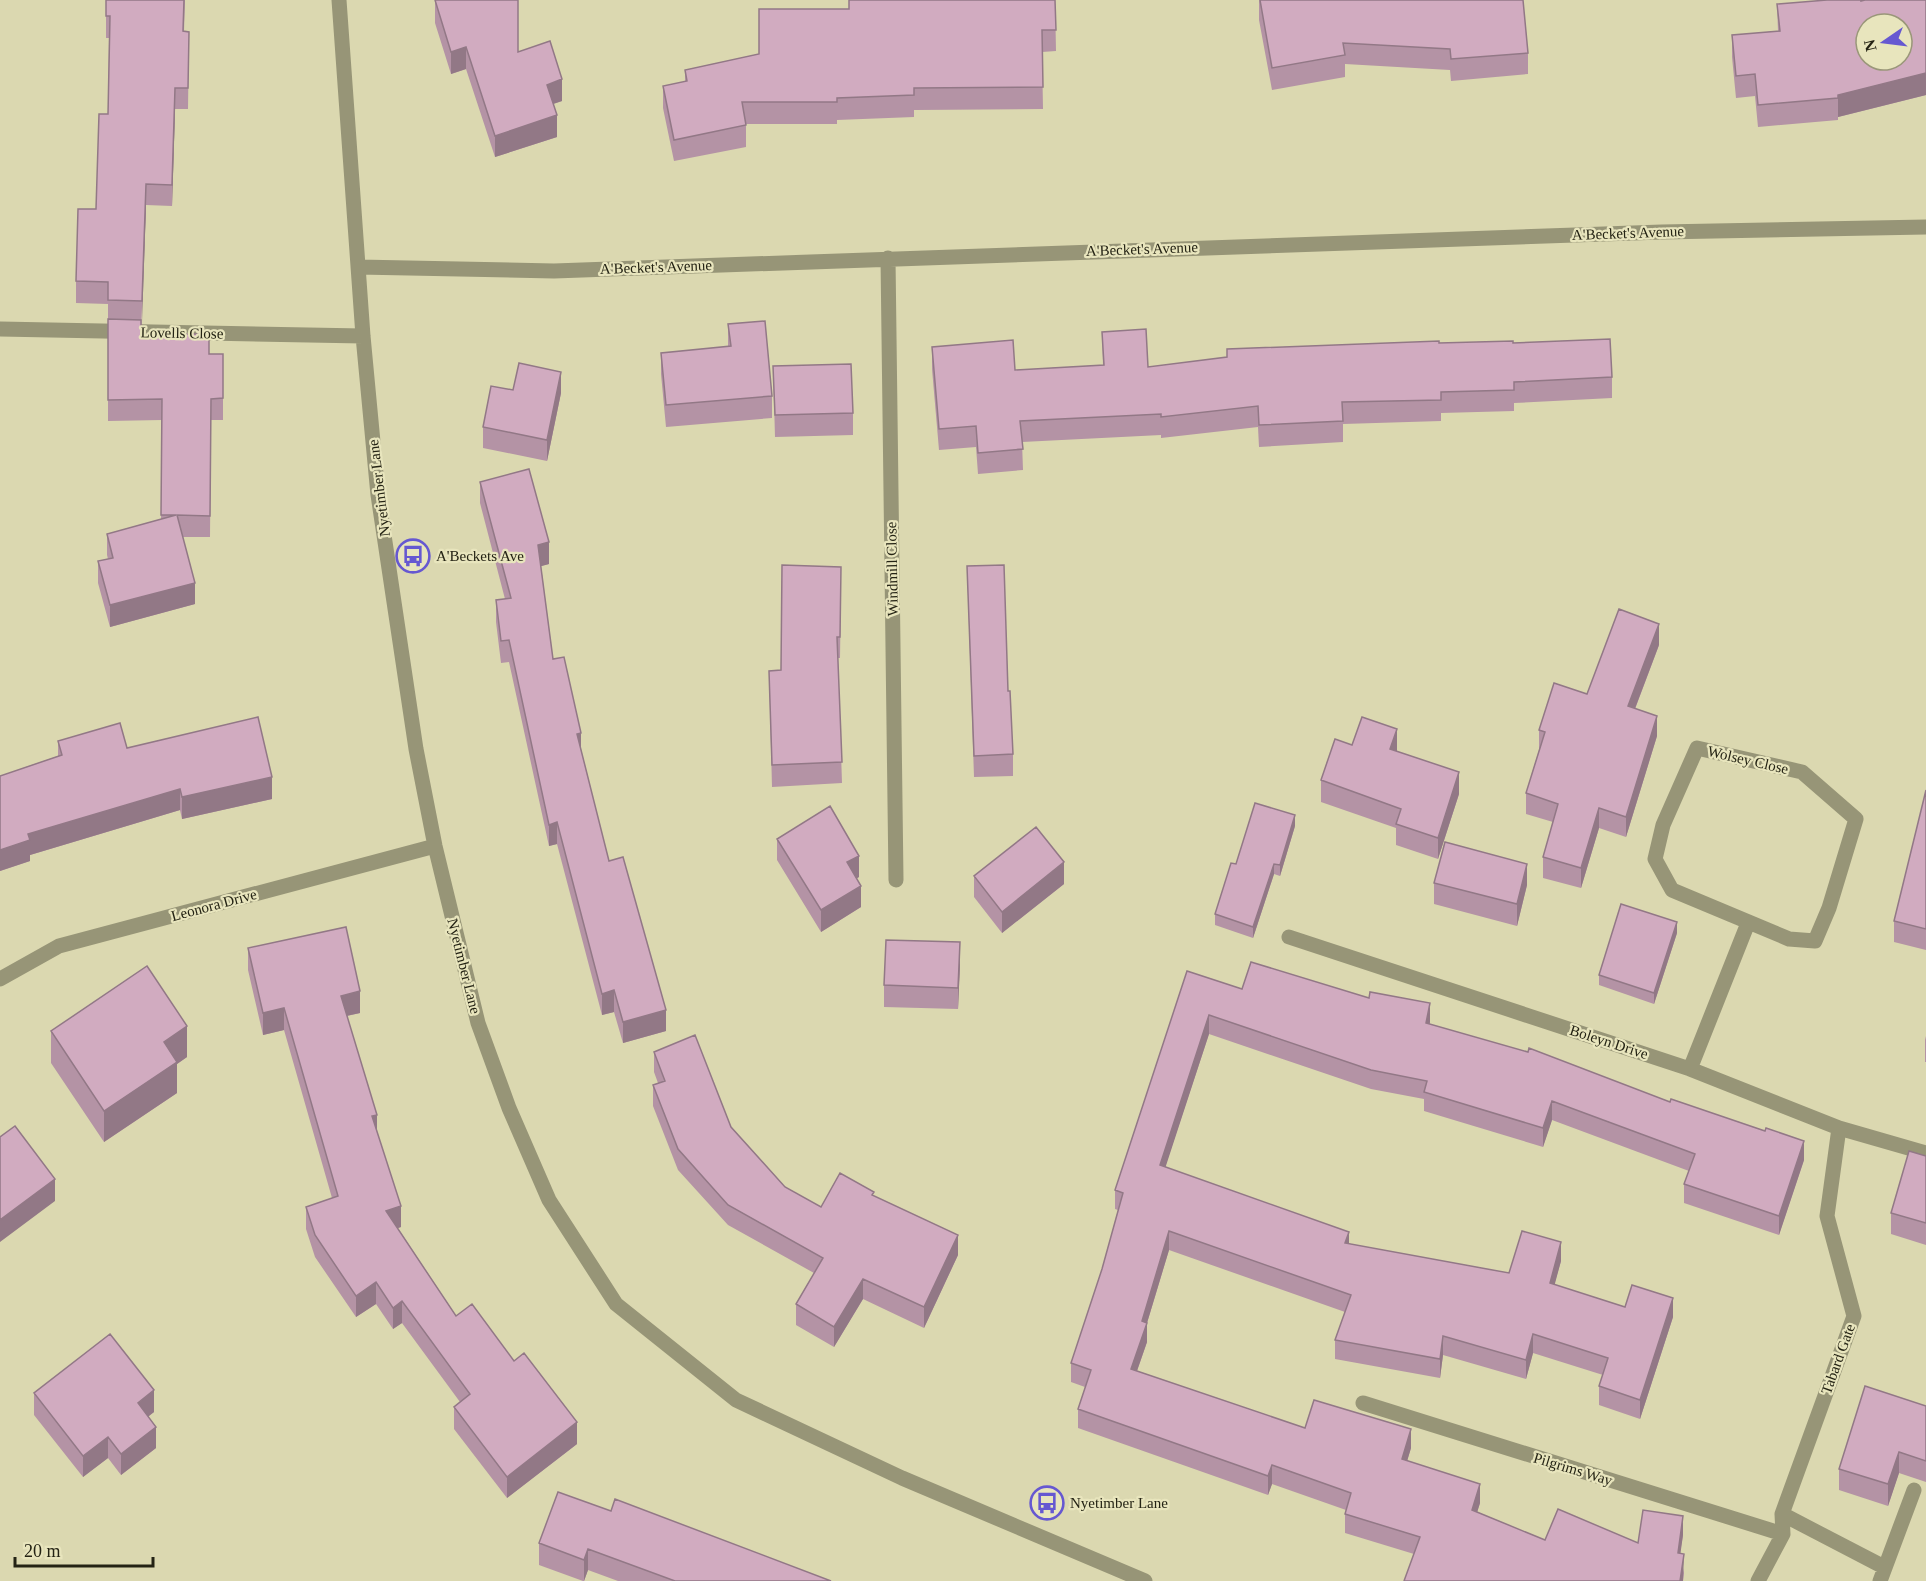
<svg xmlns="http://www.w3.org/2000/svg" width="1926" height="1581" font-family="'Times New Roman',serif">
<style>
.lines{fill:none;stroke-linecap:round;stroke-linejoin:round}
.minor{stroke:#979577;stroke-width:15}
.wall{fill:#b493a5}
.shaded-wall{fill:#927886}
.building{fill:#d1abc0;stroke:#927886;stroke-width:1.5;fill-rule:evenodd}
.labels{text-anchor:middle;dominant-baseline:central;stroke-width:4.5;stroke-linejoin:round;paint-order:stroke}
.street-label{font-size:15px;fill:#242314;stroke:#e8e5bd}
.poi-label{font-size:15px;fill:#242314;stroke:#e8e5bd;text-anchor:start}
</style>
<rect width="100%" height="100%" fill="#dbd8b0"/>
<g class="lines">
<path class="minor" d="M339,0L363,336L378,495L416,749L435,846L478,1023L509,1108L549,1200L616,1304L736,1400L902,1478L1145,1581
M888,258L896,880
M358,267L554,271L1662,232L1926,227
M0,329L363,336
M1697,748L1802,772L1856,819L1829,908L1815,941L1789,939L1672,890L1655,859L1663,825Z
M1289,937L1690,1069L1839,1128L1926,1153
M0,979L59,946L435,846
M1690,1069L1748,923
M1363,1403L1783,1534
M1782,1514L1884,1567
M1758,1581L1783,1534L1782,1514L1854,1316L1827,1216L1839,1128
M1880,1581L1914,1490"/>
</g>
<path class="wall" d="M106,0H185L184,31L189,32L188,109H175L172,206L146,205L141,334L209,354H223V420H211L210,537H183L195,604L110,627L98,583V561L108,559L107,555V534L161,519L162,420L108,421V304L76,303V281L96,209L108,114L109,38H106Z
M435,0L518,52L562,101L553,104L557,137L495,157L466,69L451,74L435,23Z
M849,0H1055L1056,51L1042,52L1043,109L914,110V117L837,120V124H746V147L674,161L663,108V86L685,82V70L759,54L849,9Z
M1259,0L1528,53V74L1451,81L1450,70L1345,64V77L1272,90L1259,20Z
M1926,0V95L1838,117V120L1758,127L1755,96L1736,98L1732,57V35L1778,31L1777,4L1861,1Z
M728,324L772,396V418L666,427L661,374V353L728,347Z
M1102,332L1148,367L1227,358V349L1439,343H1513L1612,377V398L1514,403V411L1441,413V421L1343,424V442L1259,447L1258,427L1161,438V435L1022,442L1023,470L978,474L976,447L939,450L932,369V347L1015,370L1103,365Z
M773,366L853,413V435L775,437Z
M513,390L561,393L547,461L483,448V427Z
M480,482L549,564L541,566L553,659L581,749L609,861L666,1031L623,1043L614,1012L602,1015L557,844L549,846L509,662L501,663L496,622V600L505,599L480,503Z
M967,566L1008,691L1013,754V776L974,777Z
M841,588L840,658H838L842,783L772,787L769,671L781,670Z
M1659,645L1635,709L1657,736L1626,837L1599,828L1581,888L1543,878V857L1553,822L1526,814V793L1539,750V730L1587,694Z
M58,741L127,748L272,799L182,819L180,810L30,855V861L0,871V776L58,756Z
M1352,745L1397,751L1459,794L1438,859L1396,845V828L1321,802V780Z
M1926,790V950L1894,942V921Z
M1295,826L1280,876L1274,874L1253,938L1215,925V914L1236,864Z
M777,839L859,877L857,878L861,907L821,932L777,860Z
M974,876L1064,884L1002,933L974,897Z
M1434,883L1527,885L1517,926L1434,904Z
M1677,933L1654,1004L1599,985V975Z
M248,948L360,1013L347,1016L401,1227L398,1228L456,1316L514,1361L577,1444L507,1498L454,1429V1407L460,1402L402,1323L393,1329L376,1304L356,1317L315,1257L306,1229V1207L332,1198L284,1030L263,1035L248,970Z
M960,964L958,1009L884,1007V985Z
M1187,971L1242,989L1430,1022L1429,1024L1804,1160L1779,1235L1684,1203V1184L1689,1171L1552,1120L1543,1147L1424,1111V1099L1371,1089L1209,1034L1165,1167L1349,1244L1509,1273L1561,1261L1554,1285L1625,1307L1673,1317L1640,1419L1599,1405V1386L1603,1375L1533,1353L1526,1379L1443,1355L1440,1378L1335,1359V1340L1345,1312L1169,1250L1147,1323V1342L1137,1371L1305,1428L1411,1448L1407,1461L1480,1503L1477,1512L1545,1540L1638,1543L1683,1535L1680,1553L1684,1573L1683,1581H1404L1414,1554L1345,1533V1514L1346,1510L1272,1484L1268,1495L1078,1428V1409L1085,1387L1071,1382V1363L1102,1269L1118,1210L1115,1209V1190Z
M51,1031L187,1057L177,1064V1093L104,1142L51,1063Z
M1926,1036V1062H1925V1040Z
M654,1052L731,1127L785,1187L821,1207L874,1196L958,1255L924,1328L863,1299L834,1347L796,1325V1304L814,1273L728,1225L678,1170L653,1106V1085L658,1083L654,1072Z
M1926,1156V1245L1891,1234V1213Z
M34,1393L154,1412L148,1416L156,1448L121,1475L108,1458L83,1477L34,1415Z
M1926,1406V1482L1899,1473L1888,1506L1839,1490V1469Z
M611,1511L831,1581H618L588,1570L584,1581H583L539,1565V1543Z"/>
<path class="shaded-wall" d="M466,47V69L451,74V52Z
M1926,73V95L1838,117V95Z
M562,79V101L547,106V85Z
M175,88V109L172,206V185Z
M557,115V137L495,157V136Z
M146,184V205L142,322V301Z
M561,372V393L547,461V440Z
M549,542V564L538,567V545Z
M195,583V604L110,627V605Z
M1659,624V645L1628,727V706Z
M1657,716V736L1626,837V817Z
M1397,729V751L1390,771V749Z
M581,733V755L577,734Z
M1459,772V794L1438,859V838Z
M272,777V799L182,819V797Z
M180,789V810L30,855V861L0,871V850L28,834Z
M1599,808V828L1581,888V868Z
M1295,815V826L1280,876V865Z
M557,822V844L549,846V825Z
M859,856V877L847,884V862Z
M1064,862V884L1002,933V912Z
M1274,864V874L1253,938V927Z
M1527,864V885L1517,926V904Z
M861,886V907L821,932V910Z
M1677,922V933L1654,1004V993Z
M960,942V964L958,1009V988Z
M614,990V1012L602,1015V994Z
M360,991V1013L341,1017V996Z
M1430,1003V1022L1426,1042V1023Z
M284,1008V1030L263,1035V1013Z
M666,1010V1031L623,1043V1022Z
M1209,1015V1034L1160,1184V1165Z
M187,1026V1057L177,1064V1093L104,1142V1111L164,1042Z
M1552,1101V1120L1543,1147V1128Z
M377,1115V1136L372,1116Z
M1804,1141V1160L1779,1235V1216Z
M55,1179V1201L0,1242V1220Z
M401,1206V1227L386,1232V1211Z
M1169,1231V1250L1147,1323V1342L1131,1388V1369L1142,1321Z
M1349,1232V1251L1345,1243Z
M958,1235V1255L924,1328V1307Z
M1561,1242V1261L1550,1302V1283Z
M863,1279V1299L834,1347V1327Z
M376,1282V1304L356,1317V1296Z
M1673,1298V1317L1640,1419V1400Z
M402,1301V1323L393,1329V1308Z
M1533,1334V1353L1526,1379V1360Z
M1443,1336V1355L1440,1378V1359Z
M154,1390V1412L138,1425V1403Z
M577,1422V1444L507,1498V1477Z
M156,1427V1448L121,1475V1454Z
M1411,1429V1448L1402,1478V1459Z
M108,1437V1458L83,1477V1456Z
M1899,1452V1473L1888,1506V1484Z
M1272,1465V1484L1268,1495V1476Z
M1480,1484V1503L1472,1529V1510Z
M1683,1516V1535L1678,1571V1553Z
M588,1549V1570L584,1581V1560Z
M1684,1554L1683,1581H1680Z"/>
<path class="building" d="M106,0H184L183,31L189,32L188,88H175L172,185L146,184L142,301L108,300V282L76,281L78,209H96L99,114H108L110,16H106Z
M435,0H518V52L550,41L562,79L547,85L557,115L495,136L466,47L451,52Z
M849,0H1055L1056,30H1042L1043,87L914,88V95L837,98V102H742L746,125L674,140L663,86L687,81L685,70L759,54V9H849Z
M1260,0H1523L1528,53L1451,59L1450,49L1343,43L1345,55L1272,68Z
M1827,0H1861V1L1865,0H1926V73L1838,95V98L1758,105L1755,74L1736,76L1732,35L1780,31L1777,4ZM1866,24H1902V60H1866Z
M108,319L141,320V334H209V354H223V398L211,399L210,516L177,515L195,583L110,605L98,561L113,558L107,534L176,515H161L162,399L108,400Z
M765,321L772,396L666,405L661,353L731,346L728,324Z
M1146,329L1148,367L1227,357V349L1439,341V343L1513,341V343L1610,339L1612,377L1514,382V390L1441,392V400L1342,402L1343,421L1259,425L1258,406L1161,417V414L1020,421L1023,449L978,453L976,426L939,429L932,347L1013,340L1015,370L1104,365L1102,332Z
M519,363L561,372L547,440L483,427L491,386L513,390Z
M851,364L853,413L775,415L773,366Z
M529,469L549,542L538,545L553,659L564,657L581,733L577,734L609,861L623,857L666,1010L623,1022L614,990L602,994L557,822L549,825L509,640L501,641L496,600L511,598L480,482Z
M782,565L841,567L840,637H837L842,762L772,765L769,671L781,670Z
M1004,565L1008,691H1010L1013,754L974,756L967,566Z
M1619,609L1659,624L1628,706L1657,716L1626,817L1599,808L1581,868L1543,857L1558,804L1526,793L1545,732L1539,730L1554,683L1587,694Z
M258,717L272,777L182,797L180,789L28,834L30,840L0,850V776L62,755L58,741L120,723L127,748Z
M1362,717L1397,729L1390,749L1459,772L1438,838L1396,824L1401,809L1321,780L1335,739L1352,745Z
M1926,790V929L1894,921Z
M1255,803L1295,815L1280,865L1274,864L1253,927L1215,914L1231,863L1236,864Z
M830,806L859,856L847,862L861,886L821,910L777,839Z
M1036,827L1064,862L1002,912L974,876Z
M1445,842L1527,864L1517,904L1434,883Z
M1621,904L1677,922L1654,993L1599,975Z
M346,927L360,991L341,996L377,1115L372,1116L401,1206L386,1211L456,1316L472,1304L514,1361L524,1353L577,1422L507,1477L454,1407L470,1394L402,1301L393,1308L376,1282L356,1296L315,1235L306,1207L338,1196L284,1008L263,1013L248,948Z
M886,940L960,942L958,988L884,985Z
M1251,962L1369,998L1370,992L1430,1003L1426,1023L1528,1052L1529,1048L1670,1102L1671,1099L1765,1131L1766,1128L1804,1141L1779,1216L1684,1184L1695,1154L1552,1101L1543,1128L1424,1092L1427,1081L1371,1070L1209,1015L1160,1165L1349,1232L1345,1243L1509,1273L1522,1231L1561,1242L1550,1283L1625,1307L1632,1285L1673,1298L1640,1400L1599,1386L1608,1358L1533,1334L1526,1360L1443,1336L1440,1359L1335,1340L1351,1295L1169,1231L1142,1321L1147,1323L1131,1369L1305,1428L1314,1400L1411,1429L1402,1459L1480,1484L1472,1510L1545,1540L1558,1509L1638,1543L1643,1510L1683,1516L1678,1553L1684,1554L1680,1581H1404L1420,1537L1345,1514L1351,1493L1272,1465L1268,1476L1078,1409L1091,1370L1071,1363L1102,1269L1123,1193L1115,1190L1187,971L1242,989Z
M147,966L187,1026L164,1042L177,1062L104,1111L51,1031Z
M695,1035L731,1127L785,1187L821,1207L840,1173L874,1192L872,1195L958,1235L924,1307L863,1279L834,1327L796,1304L823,1258L728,1205L678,1149L653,1085L665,1081L654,1052Z
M15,1126L55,1179L0,1220V1137Z
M1909,1151L1926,1156V1223L1891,1213Z
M110,1334L154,1390L138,1403L156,1427L121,1454L108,1437L83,1456L34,1393Z
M1865,1386L1926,1406V1461L1899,1452L1888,1484L1839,1469Z
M558,1492L611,1511L615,1499L831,1581H675L588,1549L584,1560L539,1543Z"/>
<defs>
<symbol id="bus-ring" viewBox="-11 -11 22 22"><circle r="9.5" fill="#e8e5bd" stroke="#6658d1" stroke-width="1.5"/><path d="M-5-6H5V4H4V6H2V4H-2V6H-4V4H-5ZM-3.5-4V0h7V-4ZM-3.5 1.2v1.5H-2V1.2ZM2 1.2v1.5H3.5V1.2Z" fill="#6658d1"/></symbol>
</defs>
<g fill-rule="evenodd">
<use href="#bus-ring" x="394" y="537" width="38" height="38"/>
<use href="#bus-ring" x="1028" y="1484" width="38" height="38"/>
</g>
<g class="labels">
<g class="street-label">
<text transform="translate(1628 233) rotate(-2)">A'Becket's Avenue</text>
<text transform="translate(1142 249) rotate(-2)">A'Becket's Avenue</text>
<text transform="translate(656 267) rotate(-2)">A'Becket's Avenue</text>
<text transform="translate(182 333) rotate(1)">Lovells Close</text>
<text transform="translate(379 488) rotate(-97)">Nyetimber Lane</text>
<text transform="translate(892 569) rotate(-91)">Windmill Close</text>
<text transform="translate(1748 760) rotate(13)">Wolsey Close</text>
<text transform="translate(214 905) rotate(-15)">Leonora Drive</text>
<text transform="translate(464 966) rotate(76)">Nyetimber Lane</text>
<text transform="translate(1609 1042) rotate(18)">Boleyn Drive</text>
<text transform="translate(1838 1359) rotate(-70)">Tabard Gate</text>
<text transform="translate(1573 1469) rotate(17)">Pilgrims Way</text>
</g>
<g class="poi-label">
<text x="436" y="556">A'Beckets Ave</text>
<text x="1070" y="1503">Nyetimber Lane</text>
</g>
</g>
<g transform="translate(1884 42) rotate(256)"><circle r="28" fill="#e8e5bd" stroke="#9a9779" stroke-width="1.5"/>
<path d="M0-4.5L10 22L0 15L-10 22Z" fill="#6658d1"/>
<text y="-9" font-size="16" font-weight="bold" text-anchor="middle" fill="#242314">N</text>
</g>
<path d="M15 1557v9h138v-9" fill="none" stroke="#242314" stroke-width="3"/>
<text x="24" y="1557" font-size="18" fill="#242314" stroke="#e8e5bd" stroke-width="4.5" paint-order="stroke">20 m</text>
</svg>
